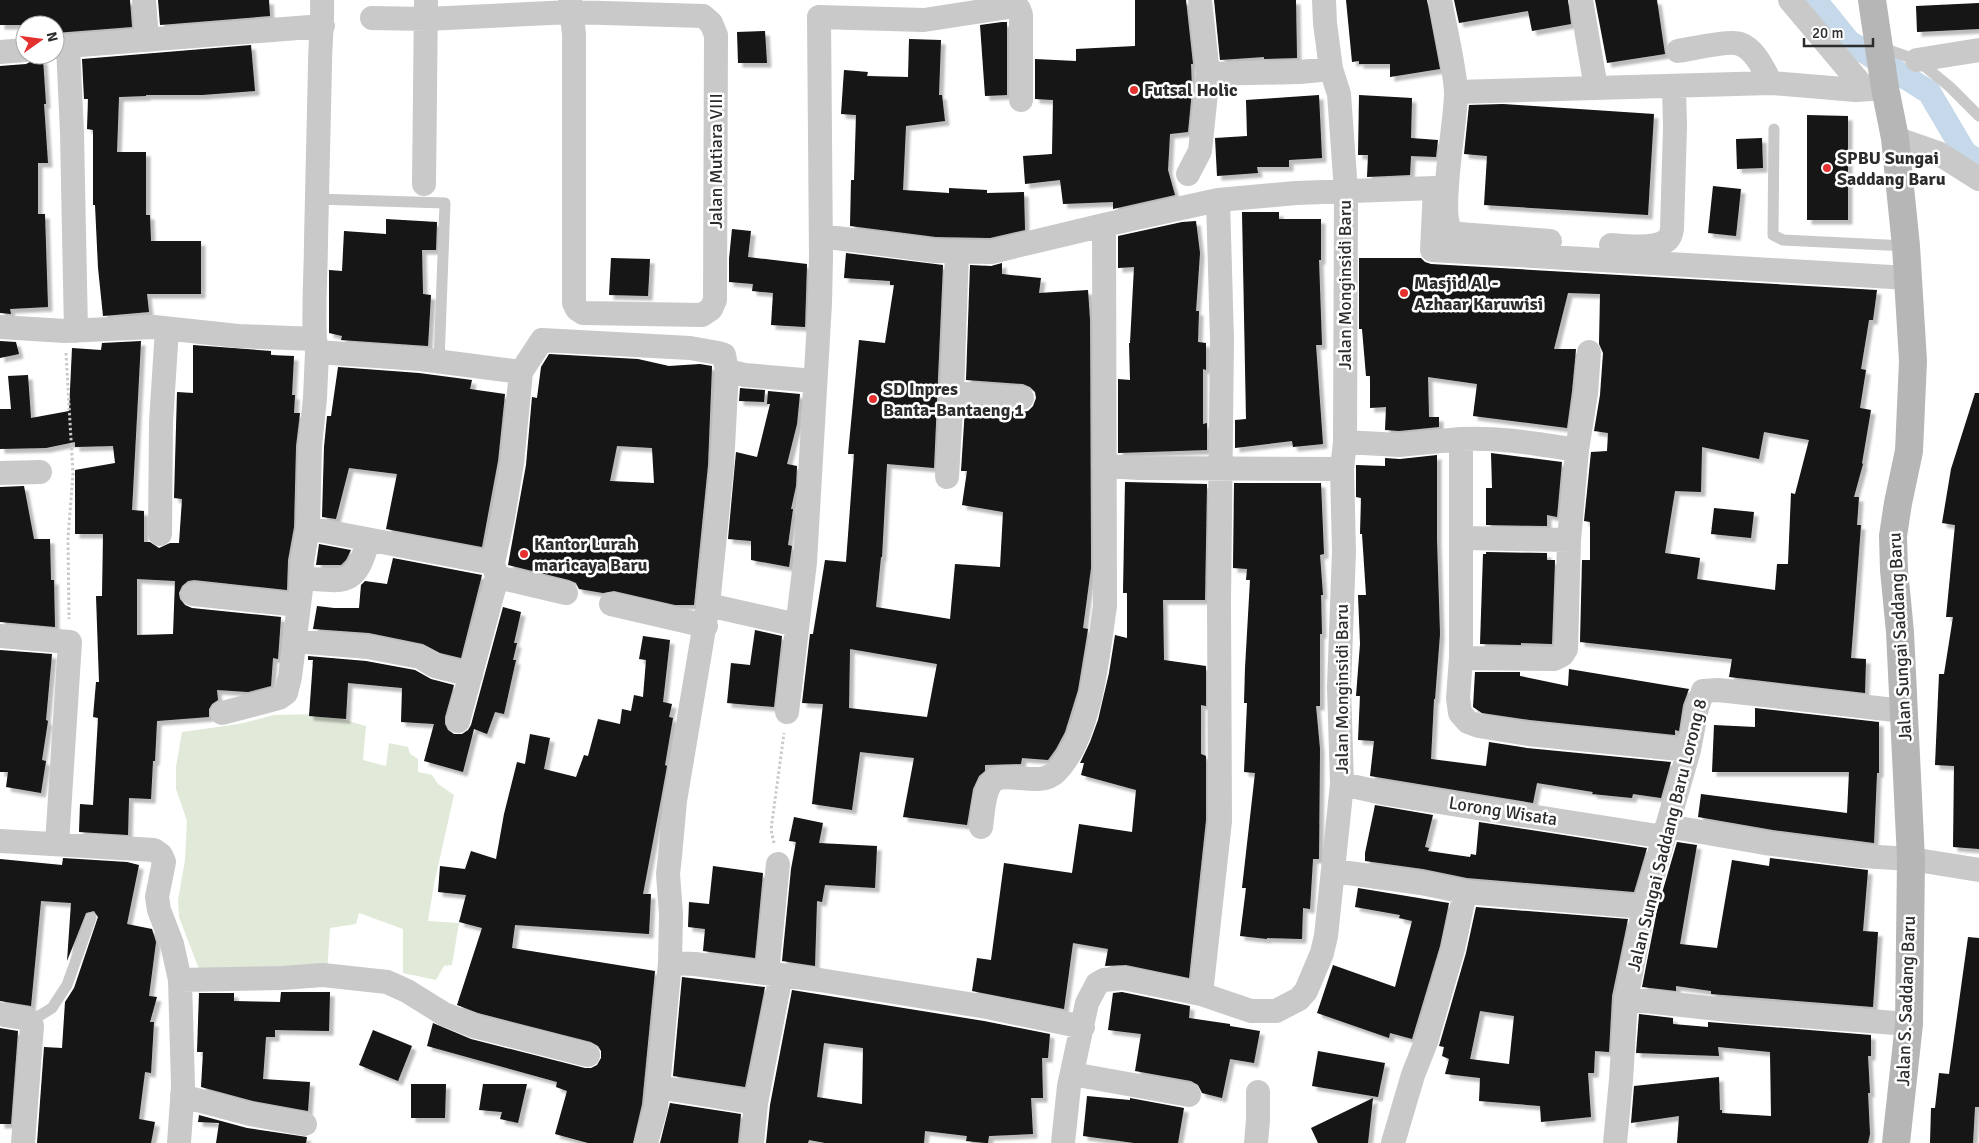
<svg xmlns="http://www.w3.org/2000/svg" width="1979" height="1143" font-family="Signika,sans-serif">
<style>
.green{fill:#e1ead9}
.lines{fill:none;stroke-linecap:round;stroke-linejoin:round}
.canal{stroke:#c5d9ea;stroke-width:24}
.building{fill:#131313;fill-rule:evenodd;filter:url(#shadow)}
.path{stroke:#c9c9c9;stroke-width:3;stroke-dasharray:2.5 2.5;stroke-linecap:butt}
.lane{stroke:#c9c9c9;stroke-width:11}
.street{stroke:#c9c9c9;stroke-width:24}
.secondary{stroke:#b6b6b6;stroke-width:28}
.poi-dot{fill:#e4302e;stroke:#fff;stroke-width:2}
.labels{text-anchor:middle;dominant-baseline:central;stroke-width:5;stroke-linejoin:round;paint-order:stroke}
.poi-label{font-size:18px;font-weight:bold;fill:#2c2c2c;stroke:#fff;text-anchor:start}
.street-label{font-size:18px;fill:#2c2c2c;stroke:#fff}
</style>
<defs>
<filter id="shadow"><feDropShadow dx="4.5" dy="4.5" stdDeviation="1" flood-color="#0004"/></filter>
</defs>
<rect width="100%" height="100%" fill="#fff"/>
<path class="green" d="M323,714L366,726L363,760L386,766L389,743L408,747L410,754L418,759V772L432,775L438,784L454,795L434,884L428,921L459,923L452,965L444,966L436,980L403,973V929L359,913L356,924L330,928L327,974L202,977L179,917L178,900L185,860L187,821L176,789V767L182,732L239,724L274,715Z"/>
<g class="lines">
<path class="canal" d="M1815,0L1849,42L1929,92L1965,153L1979,162"/>
</g>
<path class="building" d="M0,0H130L132,27L55,33V25H0Z
M158,0H269L270,16L160,25Z
M1135,0H1186L1193,64H1191L1192,90L1188,132L1170,134L1168,170L1175,195L1113,209V202L1063,204L1060,180L1025,184L1023,156L1052,154L1053,100L1035,99V59L1076,61V49L1135,46Z
M1214,0H1296L1297,58L1264,59V57L1220,60Z
M1346,0H1427L1440,69L1390,77V64H1359V61L1352,62Z
M1454,0H1568L1571,24L1532,31L1528,11L1459,23Z
M1595,0H1657L1665,54L1607,63Z
M1979,3V29L1917,32L1916,6Z
M1002,22H1007V95L985,96L980,25Z
M765,31L767,63H738L737,32Z
M909,39L941,40L939,95H942L945,121L906,126L903,190L949,193V188L987,190V193L1024,192L1025,230L990,238L936,237L850,226L851,180H854L856,115L841,114L844,70L868,72L867,76L908,77Z
M251,45L255,91L202,95H146V96L119,97L117,152H146V215H150L151,241H201V294H147L149,312L103,316L98,268L95,205H93V130L87,129L88,99H84L82,59Z
M43,59L46,104H44L48,163H38V214H45L48,307L10,309L11,314L0,313V66L26,64L34,60Z
M1319,95L1322,158L1289,160V167H1257L1258,173L1217,176L1215,138L1247,136L1246,100Z
M1359,95L1412,98L1411,138L1438,140L1436,157L1411,156L1410,175L1367,177L1368,155H1358Z
M1503,104L1654,114L1648,215L1484,205L1487,156L1464,154L1469,105Z
M1807,115L1848,116V220H1807Z
M1762,138L1763,168L1737,169L1736,139Z
M1713,186L1741,189L1736,236L1708,233Z
M1242,212H1279V219H1321V260H1319L1322,345H1316L1323,444L1293,447L1292,441L1235,448V420L1246,419Z
M386,219L437,222L436,250H422L423,294L431,295L428,346L341,340L342,336L329,333V270L342,271L344,231L386,234Z
M1196,221L1200,253L1196,311H1199L1198,342L1206,343V370L1203,369V424L1207,423V450L1118,453V379L1130,380L1129,343H1130L1134,267L1118,268V236L1182,222Z
M732,229L751,231L748,257L807,264L805,327L771,325L773,293L752,291L753,284L729,282V259Z
M846,253L943,265L934,468L887,464L882,557H881L876,607L950,619L955,564L1000,567L1003,512L962,505L967,471H961L965,408L1022,412L1028,411L1033,406L1036,398L1035,392L1030,387L1023,384L966,380L970,265L991,266L1002,263V274L1041,278L1039,293L1088,290L1090,320L1091,568L1083,628L1088,629L1078,690L1065,732L1056,749L1048,760L1022,758L1021,764L985,765V771L979,776L973,789L967,825L903,817L914,758L860,752L852,810L812,804L823,704L802,703L810,634H813L825,560L846,562L854,454H848L859,340L885,343L894,285H890V281L844,278ZM850,649L937,664L927,717L849,708Z
M611,258L650,259L648,296L609,295Z
M1359,258H1421L1425,262L1431,264L1877,290L1873,320H1869L1861,369L1866,370L1860,408L1871,410L1862,463L1863,464L1854,497H1859L1857,525H1861L1851,658L1866,659L1865,693L1729,677L1732,659L1580,642L1582,560H1590V522L1584,521L1591,452L1607,451L1608,433L1594,431L1600,395L1603,353L1599,344L1600,294L1568,293L1554,349H1576L1572,391L1567,428L1473,416L1477,384L1428,377L1429,417H1439V427L1399,431L1385,430L1386,407L1370,408V376H1366L1362,329H1359ZM1764,432L1809,440L1795,494L1791,493L1788,564H1777L1775,590L1697,579L1700,558L1665,553L1675,491L1701,492L1702,447L1759,459Z
M0,341L16,342L19,354L0,358Z
M141,341L132,510L144,511V542H150L159,548L170,543H179L182,499L174,498L177,392L193,393V345L271,351V355L294,356L292,395H295L294,413H300L296,446L294,527L288,560L287,590L194,580L188,581L182,586L179,593L180,599L185,605L192,608L281,617L278,659L273,658L271,686L248,692L217,690L218,700L212,704L209,709V717L157,721L155,761H153L151,799L129,798L128,835L79,832L80,804L93,805L98,718L93,717L96,682H99L96,596H102L103,534H75V470L115,463L113,446L75,447V442L46,448L0,449V409H11L8,376L28,375L31,418L69,411L72,348L101,350L102,343ZM137,579L175,581L173,634L137,635Z
M549,354L638,359L669,366L700,364L712,366L708,465L694,605H675L614,591L603,593L579,589L576,583L569,580L508,565L526,465L532,397L537,398L541,367ZM617,446L652,448L654,483L610,481Z
M338,367L419,373L472,380L470,389L505,394L498,461L482,547L386,529L397,474L349,468L336,519L322,517L324,447L327,416H331Z
M740,388L765,390L764,402L739,401Z
M768,391L800,394L797,424L787,464L797,466L796,486L791,509H793L788,545L792,546L789,567L751,560V541L728,539L736,452L757,457L770,404H767Z
M1975,393H1979V849L1953,847L1954,766L1935,765L1939,674H1944L1953,617H1946L1955,525L1942,523L1951,469Z
M1491,453L1562,462L1557,517L1547,515V526L1486,525V488H1492Z
M1437,455V541L1440,634L1435,699H1434L1431,759L1486,766L1489,742L1527,748L1671,762L1661,798L1633,794L1632,798L1592,794L1593,792L1537,783L1533,803L1370,776L1374,741L1358,740L1360,696H1356L1360,644L1358,595H1366L1362,534H1360L1361,498L1356,497V465L1385,466V458L1400,459Z
M1125,482L1207,484L1205,600H1163L1164,660L1206,666V706L1201,705V754L1206,756V820L1189,978L1126,965L1105,966L1108,949L1073,943L1064,1009L972,991L977,958L991,960L1004,863L1072,873L1079,824L1132,832L1136,790L1081,775L1084,763H1080L1090,742L1098,720L1109,673L1115,635L1127,638V593H1123Z
M1234,483H1321L1324,554L1320,555L1323,595H1321L1322,634H1320V706H1316L1320,749L1319,859H1313L1310,909L1303,908L1302,939L1267,938V939L1240,936L1246,888H1242L1255,773L1244,772L1247,703H1244L1245,668L1250,580H1246L1247,569L1233,568Z
M24,486L34,539H50L51,580H54L55,627L0,622V487Z
M1714,508L1754,512L1751,538L1711,534Z
M319,544L351,550L346,560L341,565H316Z
M1486,552L1547,553V560H1555L1552,644L1521,643V645L1480,644L1483,554H1486Z
M393,558L482,575L461,658L440,653L423,644L369,633L313,629L317,606L334,608H359L361,585L365,581L387,584Z
M503,607L521,612L514,643H517L513,660H516L504,714L495,712L487,734L474,729L463,772L424,761L434,724L401,722L402,688L348,683L346,719L309,716L313,660H308V656L366,661L415,670L431,679L454,685L445,717V724L448,730L454,734H462L468,730L471,725Z
M755,630L782,636L774,707L727,703L731,663L750,665Z
M643,636L670,640L663,702L672,704L669,717L673,718L665,765L667,766L661,799L643,894H651L649,934L515,925L512,948L655,971L642,1104L633,1143H588L555,1134L567,1091L556,1087L557,1082L427,1046L433,1023L471,1039L585,1068H591L597,1065L601,1058V1051L598,1046L591,1042L478,1013L457,1005L482,928L459,922L466,895L438,892L440,866L465,869L471,851L496,859L504,814L517,762L525,764L530,734L550,738L544,769L576,777L584,755L588,756L598,719L620,724L622,709L631,711L634,695L643,697L646,660L639,659Z
M0,650L52,654L46,720L48,721L42,760L46,761L41,793L6,787L8,772H0Z
M1569,669L1689,689L1683,705L1679,731L1675,730V735L1530,720L1482,713L1473,707L1475,672H1520V676L1568,686Z
M1755,708L1879,722V773H1877L1874,843L1773,830L1698,817L1701,794L1847,813L1849,772H1712L1714,725L1755,727Z
M1375,805L1433,815L1425,847L1429,848L1428,851L1470,857L1471,854L1476,855L1479,822L1647,848L1634,892L1467,878L1423,869L1365,861V853Z
M794,817L823,823L819,843L877,846L875,888L825,885L822,902L817,901L815,966L782,961L791,869L796,842L789,841Z
M1677,842L1697,845L1680,944L1717,948L1732,860L1769,866L1770,858L1868,870L1863,931L1878,932L1873,1007L1711,994V991L1676,986V991L1642,987L1657,910Z
M63,858L127,862L139,865L127,924L152,929L156,942L149,996L157,997L150,1022H154L151,1073L145,1072L139,1119L155,1122L151,1143H37L44,1047L62,1048L65,1002L74,988L98,917L94,911L86,913L67,961L71,903L41,901L31,1006L0,1001V859L62,865Z
M713,866L763,873L755,958L703,951L705,929L688,927L689,902L709,904Z
M1358,888L1449,903L1440,946L1412,1039L1390,1033L1389,1038L1317,1013L1333,965L1395,987L1412,921L1399,918L1400,915L1355,907Z
M1476,907L1628,919L1612,996L1609,1052L1595,1051L1594,1073H1588L1591,1117L1541,1122L1540,1106L1479,1101L1480,1078L1445,1074L1449,1059L1442,1056L1444,1047L1439,1046L1466,953ZM1480,1011L1514,1016L1509,1064L1470,1059Z
M1968,937L1979,938V1107H1975L1973,1143H1930L1931,1108H1935L1939,1073L1949,1074Z
M682,977L765,987L745,1087L673,1076Z
M792,990L984,1021L1050,1034L1048,1058H1042L1043,1098H1031L1033,1134L989,1136L988,1143H985L966,1141L967,1136L925,1131L924,1143H825L809,1140L808,1143H766L770,1105ZM824,1043L863,1048L862,1104L817,1097Z
M281,992H330L329,1031L275,1030V1037H266L263,1079L310,1082L308,1111L253,1101L201,1087L203,1052H197L199,993H234V1001L280,1002Z
M1122,992L1190,1006L1189,1018L1230,1024V1026L1260,1031L1254,1063L1230,1059L1222,1098L1202,1093L1198,1085L1191,1081L1135,1071L1141,1034L1108,1030L1113,993Z
M1639,1014L1673,1018V1024L1708,1027V1022L1871,1035V1056H1868L1870,1093H1868L1870,1134L1868,1143H1677L1679,1116L1631,1123L1634,1086L1719,1077L1720,1110H1722V1113L1771,1116L1770,1052L1718,1047L1719,1056L1636,1053Z
M0,1028L18,1031L11,1124H0Z
M373,1030L412,1046L398,1081L359,1065Z
M1318,1051L1385,1063L1378,1097L1312,1086Z
M411,1084H446L445,1118H411Z
M483,1084H527L518,1123L500,1119L502,1112L479,1110Z
M1087,1096L1130,1100V1098L1184,1108L1178,1143H1134L1083,1136Z
M1373,1098L1368,1143H1318L1311,1128Z
M670,1103L741,1114L738,1143H660Z
M199,1115L247,1128L307,1137L306,1143H216L219,1123L198,1122Z"/>
<g class="lines">
<path class="path" d="M66,353L73,474L68,538L69,619
M774,843L771,830L784,733"/>
<path class="lane" d="M1880,47L1917,60L1950,87L1979,116
M1774,129L1773,235L1783,240L1906,246
M316,199L445,203L439,362
M31,1021L52,1008L67,985L91,918"/>
<path class="street" d="M144,0L147,39
M570,0L574,34V303L577,309L583,313L702,315L711,309L715,300L716,35L711,23L703,16
M1440,0C1445,28 1454,63 1456,91C1457,118 1438,209 1450,229C1452,232 1456,233 1459,234L1550,241
M1581,0L1596,88
M1790,0L1865,89
M372,18L426,19L571,12L703,16
M68,46L72,133L76,331
M55,47L323,26
M1678,51C1691,49 1730,40 1740,44C1755,49 1764,70 1771,83
M0,52L25,50
M1917,60L1979,50
M1208,74L1300,72L1331,69
M1456,92L1771,83L1856,90L1885,88
M1895,138L1938,153L1979,179
M1188,174L1200,151L1208,74L1200,0
M424,184L426,0
M821,236L935,251L991,252L1104,225L1218,200L1296,193L1435,188L1432,250L1908,278
M1611,245C1625,246 1656,250 1667,240C1671,237 1671,233 1672,229L1675,127L1674,86
M0,327L65,331L154,327L238,336L315,339L317,352L420,359L521,372L542,340L690,348L718,353L724,355L727,371L745,375L815,381
M315,339C313,306 316,273 316,240C317,182 319,123 320,65C320,43 323,22 322,0
M952,393L1022,398
M1461,439C1500,437 1538,444 1577,450
M1345,442L1399,445L1461,439V658L1458,698L1460,713L1468,722L1479,726L1528,734L1689,750
M1104,466L1140,468L1342,469
M0,473L40,472
M947,477L952,393L957,252
M308,528L493,563
M160,534L161,422L167,329
M1462,538L1569,540
M497,577L566,593
M301,578C345,581 355,588 368,541
M193,594L298,605
M611,604L706,626
M708,605L722,466L727,371
M0,636L70,642L57,844
M294,641L368,647L420,657L435,666L471,675
M1461,658L1554,659L1562,655L1566,649L1569,540L1577,450L1586,393L1589,352
M787,712L805,562L820,303L821,256L819,17L924,20L1015,6L1019,9L1021,15V100
M222,713L279,698L286,693L290,677L301,589L302,562L308,528L310,446L315,398L317,352
M458,721L497,577L493,563L503,517L512,463L521,372
M1342,784L1388,794L1664,837
M1667,826L1765,843L1862,856L1911,859L1979,870
M981,827C983,815 983,794 991,783C1003,768 1039,789 1056,772C1091,737 1098,653 1105,606L1104,225
M0,841L154,850L161,855L164,862L157,897L159,910L172,944L180,980L183,1086L179,1143
M1334,871L1421,883L1465,892L1644,907
M670,963L695,964L820,980L987,1007L1083,1027
M767,973L778,864
M180,980L282,978L323,975L387,982L407,991L444,1014L474,1026L588,1055
M1201,994L1220,821L1219,603L1222,339L1218,200
M1626,999L1737,1011L1909,1024
M0,1014L28,1019L32,1026L23,1143
M1072,1074L1189,1095
M658,1087L756,1103
M182,1096L250,1114L305,1124
M646,1143L656,1107L658,1087L670,963L671,914L668,874L670,856L675,801L708,605L797,625
M752,1143L756,1103L781,975
M1063,1143L1069,1086L1087,1003L1097,984L1104,980L1123,978L1201,994L1251,1011H1276L1299,999L1306,991L1322,953L1326,936L1342,784L1339,687L1344,551L1342,469L1345,442L1346,191L1339,94L1331,69L1325,23L1324,0
M1256,1143L1258,1120V1092
M1393,1143L1413,1075L1426,1042L1453,949L1465,892
M1615,1143L1621,1080L1626,999L1644,907L1689,750L1697,708L1703,691L1718,690L1773,696L1903,711"/>
<path class="secondary" d="M1872,0L1885,88L1895,138L1906,246L1913,361L1909,451L1898,503L1893,536L1894,570L1900,632L1911,859L1909,1024L1896,1143"/>
</g>
<g class="poi-dot">
<circle cx="1134" cy="90" r="5"/>
<circle cx="1827" cy="168" r="5"/>
<circle cx="1404" cy="293" r="5"/>
<circle cx="873" cy="399" r="5"/>
<circle cx="524" cy="554" r="5"/>
</g>
<g class="labels">
<g class="poi-label">
<text x="1144" y="90">Futsal Holic</text>
<text x="1837" y="158">SPBU Sungai<tspan x="1837" dy="21">Saddang Baru</tspan></text>
<text x="1414" y="283">Masjid Al -<tspan x="1414" dy="21">Azhaar Karuwisi</tspan></text>
<text x="883" y="389">SD Inpres<tspan x="883" dy="21">Banta-Bantaeng 1</tspan></text>
<text x="534" y="544">Kantor Lurah<tspan x="534" dy="21">maricaya Baru</tspan></text>
</g>
<g class="street-label">
<text transform="translate(716 161) rotate(-90)">Jalan Mutiara VIII</text>
<text transform="translate(1345 285) rotate(-90)">Jalan Monginsidi Baru</text>
<text transform="translate(1900 637) rotate(-93)">Jalan Sungai Saddang Baru</text>
<text transform="translate(1342 689) rotate(-90)">Jalan Monginsidi Baru</text>
<text transform="translate(1503 811) rotate(9)">Lorong Wisata</text>
<text transform="translate(1667 835) rotate(-76)">Jalan Sungai Saddang Baru Lorong 8</text>
<text transform="translate(1906 1001) rotate(-88)">Jalan S. Saddang Baru</text>
</g>
</g>
<g transform="translate(40 40) rotate(76)"><circle r="24" fill="#ffffff" stroke="#ababab"/>
<path d="M0-4L9 19L0 12L-9 19Z" fill="#e4302e"/>
<text y="-8" font-size="14" font-weight="bold" text-anchor="middle" fill="#2c2c2c">N</text>
</g>
<path d="M1804 38v8h69v-8" fill="none" stroke="#2c2c2c" stroke-width="2.5"/>
<text x="1812" y="38" font-size="15" fill="#2c2c2c" stroke="#ffffff" stroke-width="4" paint-order="stroke">20 m</text>
</svg>
